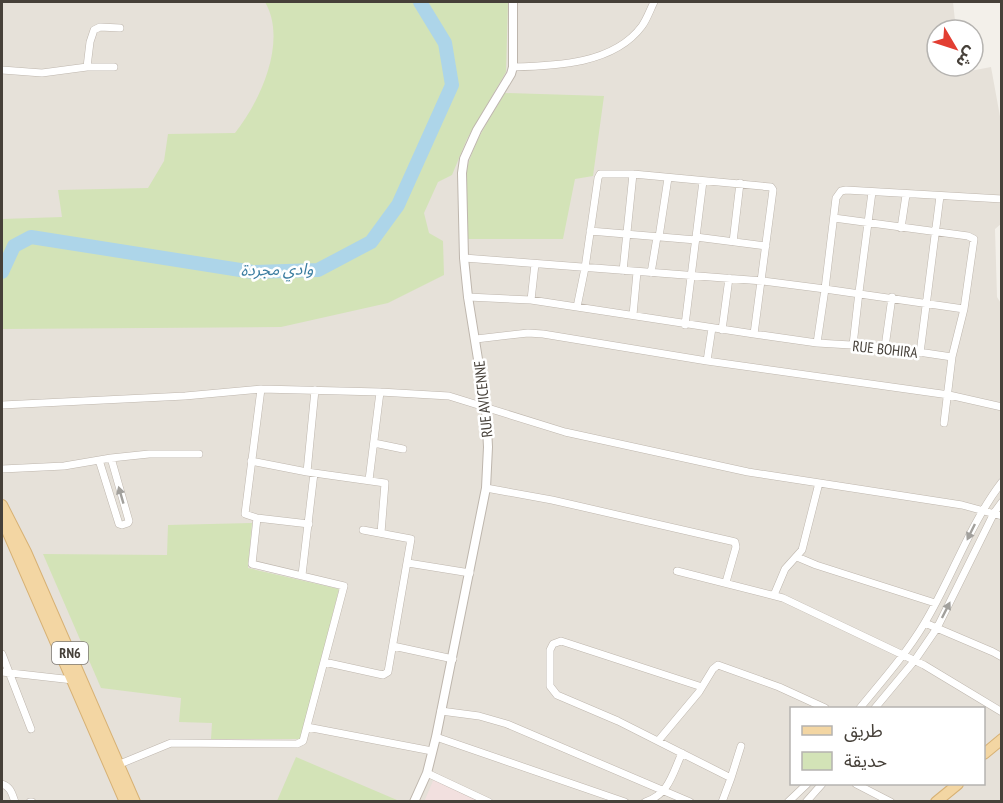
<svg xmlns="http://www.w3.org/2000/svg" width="1003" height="803" font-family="'PT Sans Narrow','Noto Sans Arabic',sans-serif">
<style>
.residential{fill:#e6e1d9;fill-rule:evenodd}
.medical{fill:#f2e0df}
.green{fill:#d3e3b7}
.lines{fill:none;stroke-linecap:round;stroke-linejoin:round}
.river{stroke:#add5e9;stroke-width:14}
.minor-casing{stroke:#beb6ad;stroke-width:8}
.tertiary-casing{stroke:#beb6ad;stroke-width:10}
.primary-casing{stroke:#d7b174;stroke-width:12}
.minor{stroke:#fff;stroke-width:7}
.tertiary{stroke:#fff;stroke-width:8}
.primary{stroke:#f3d6a3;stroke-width:10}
.oneway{fill:#a2a09c}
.labels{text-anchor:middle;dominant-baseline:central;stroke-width:5;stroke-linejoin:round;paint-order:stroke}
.shield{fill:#fff;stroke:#7e7974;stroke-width:1.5}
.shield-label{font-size:14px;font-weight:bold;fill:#464039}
.street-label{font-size:15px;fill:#464039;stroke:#fff}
.water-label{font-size:16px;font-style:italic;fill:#3b7da0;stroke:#fff}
</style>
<rect width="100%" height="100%" fill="#f3f0ea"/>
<path class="residential" d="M2,2H953L956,30H937V66H959L960,73L991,67L1001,122V224L995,229L997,297L1002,305L1001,801L2,802ZM792,708H984V784H792Z"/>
<path class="medical" d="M435,776L490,802H424Z"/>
<path class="green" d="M265,2H508L506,72L467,139L452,175L438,182L424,213L429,233L443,241L444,275L388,303L281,327L2,329V219L62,217L58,190L148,188L164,161L168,134L235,133C260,102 288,41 265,2Z
M505,93L604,96L593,176L575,179L563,239H468C467,218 463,194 466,173C472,144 490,118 505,93Z
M252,523L248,568L339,589L301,739H211L212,723L179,722L181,698L101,688L43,554L167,555L168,525Z
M296,757L397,800V801H277Z"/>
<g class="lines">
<path class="river" d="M2,272L14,246L31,237L253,272L318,270L371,242L398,205L452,85L445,43L420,2"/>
<defs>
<path id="minor" d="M87,67L90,42L94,30L100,27L120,28
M513,67C556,66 614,64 642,26C647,19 650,10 654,2
M2,70L42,73L87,67H114
M834,218L968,236L974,239L964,309L952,357L944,423
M901,228L906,195
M590,231L696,240
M659,237L668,178
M696,237L766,246
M733,242L740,183
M464,258L763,281L825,289L817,343
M623,271L633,174
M651,273L657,237
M859,292L872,192
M468,297L531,300L754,334L817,343L885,347L952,357
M531,300L535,264
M577,307L585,268L598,178L600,174H633L771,187L773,190L754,334
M964,309L825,289L836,198L841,191L846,190L1002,199
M633,315L637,272
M685,325L703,181
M722,330L729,278
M476,339L528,333L543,334L707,361L949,395L1002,407
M853,345L859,292
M885,347L892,297
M920,353L940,196
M707,361L712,328
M261,389L245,514L257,518L309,524
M2,405L185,396L261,389L380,392L449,396L565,432L748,472L962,505L1002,516
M374,443L403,449
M99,460L119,524L122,525L128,523L129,521L111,458
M251,461L307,472L385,483L381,533
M2,469L64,466L111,458L149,454H199
M307,472L315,390
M369,480L380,392
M486,488L552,500L731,541L735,542L736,547L726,582
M797,557L816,565L935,603
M408,563L470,573
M677,571L783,598L924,665L1002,712
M302,575L314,473
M774,595L785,569L802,550L819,483
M925,623L993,652L1002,657
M393,646L453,659
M2,654L31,729
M324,662L383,675L388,672L411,539L363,530
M2,672L73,680
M702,687L561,641L553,644L550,650V686L557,695L618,721L731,778L722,802
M860,708C882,681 906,654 924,624C952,578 969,525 1002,482
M875,708L915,660L937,628L994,513L1002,502
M441,711L479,716L507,724L690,802
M307,727L432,751
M436,737L625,802
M658,741L699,692L713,669L718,665L779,687L825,708
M120,764L171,743L297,744L303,741L344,586L252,564L257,518
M427,773L489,802
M731,778L741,746
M2,784C11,787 12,794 15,802
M856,784L891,802
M30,802H32
M645,802C669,794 672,775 682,753
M788,802L807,784
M806,802L822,784"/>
<path id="tertiary" d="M414,802L427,773L436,737L486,488L488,447L486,409L468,297L464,258L462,173L464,159L477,130L511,74L513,67V2"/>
<path id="primary" d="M2,505L26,552L135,802
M2,519L125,802
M984,754L1002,739
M936,802L958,784"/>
</defs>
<use href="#minor" class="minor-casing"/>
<use href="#tertiary" class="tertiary-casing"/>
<use href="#primary" class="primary-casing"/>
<use href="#minor" class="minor"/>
<use href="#tertiary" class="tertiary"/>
<use href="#primary" class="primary"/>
</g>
<defs><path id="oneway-solid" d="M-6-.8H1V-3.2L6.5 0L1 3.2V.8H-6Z" transform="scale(1.5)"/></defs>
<g class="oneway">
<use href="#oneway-solid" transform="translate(121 495) rotate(-106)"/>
<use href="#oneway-solid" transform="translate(971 532) rotate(116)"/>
<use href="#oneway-solid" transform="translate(946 610) rotate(-63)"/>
</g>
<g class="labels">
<rect class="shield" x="52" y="642" width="36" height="22" rx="4.5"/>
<g class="shield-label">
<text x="70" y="653">RN6</text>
</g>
<g class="street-label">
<text transform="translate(885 349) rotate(6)">RUE BOHIRA</text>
<text transform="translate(483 399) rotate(-96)">RUE AVICENNE</text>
</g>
<g class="water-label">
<text transform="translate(277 269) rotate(-1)">وادي مجردة</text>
</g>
</g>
<rect width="1003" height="803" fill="none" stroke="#464039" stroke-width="6"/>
<rect x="790" y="707" width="195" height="78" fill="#ffffff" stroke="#b5b3b0" stroke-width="1.5"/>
<rect x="802" y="726" width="30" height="9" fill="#f3d6a3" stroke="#b5b3b0" stroke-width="1.5"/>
<text x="844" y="737" font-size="18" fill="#464039">طريق</text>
<rect x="802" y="752" width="30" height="18" fill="#d3e3b7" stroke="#b5b3b0" stroke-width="1.5"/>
<text x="844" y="767" font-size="18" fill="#464039">حديقة</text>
<g transform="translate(955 48) rotate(129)"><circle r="28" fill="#ffffff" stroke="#b5b3b0" stroke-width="1.5"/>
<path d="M0-4.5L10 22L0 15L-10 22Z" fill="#e23e32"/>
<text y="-9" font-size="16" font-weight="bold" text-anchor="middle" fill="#464039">ش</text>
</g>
</svg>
